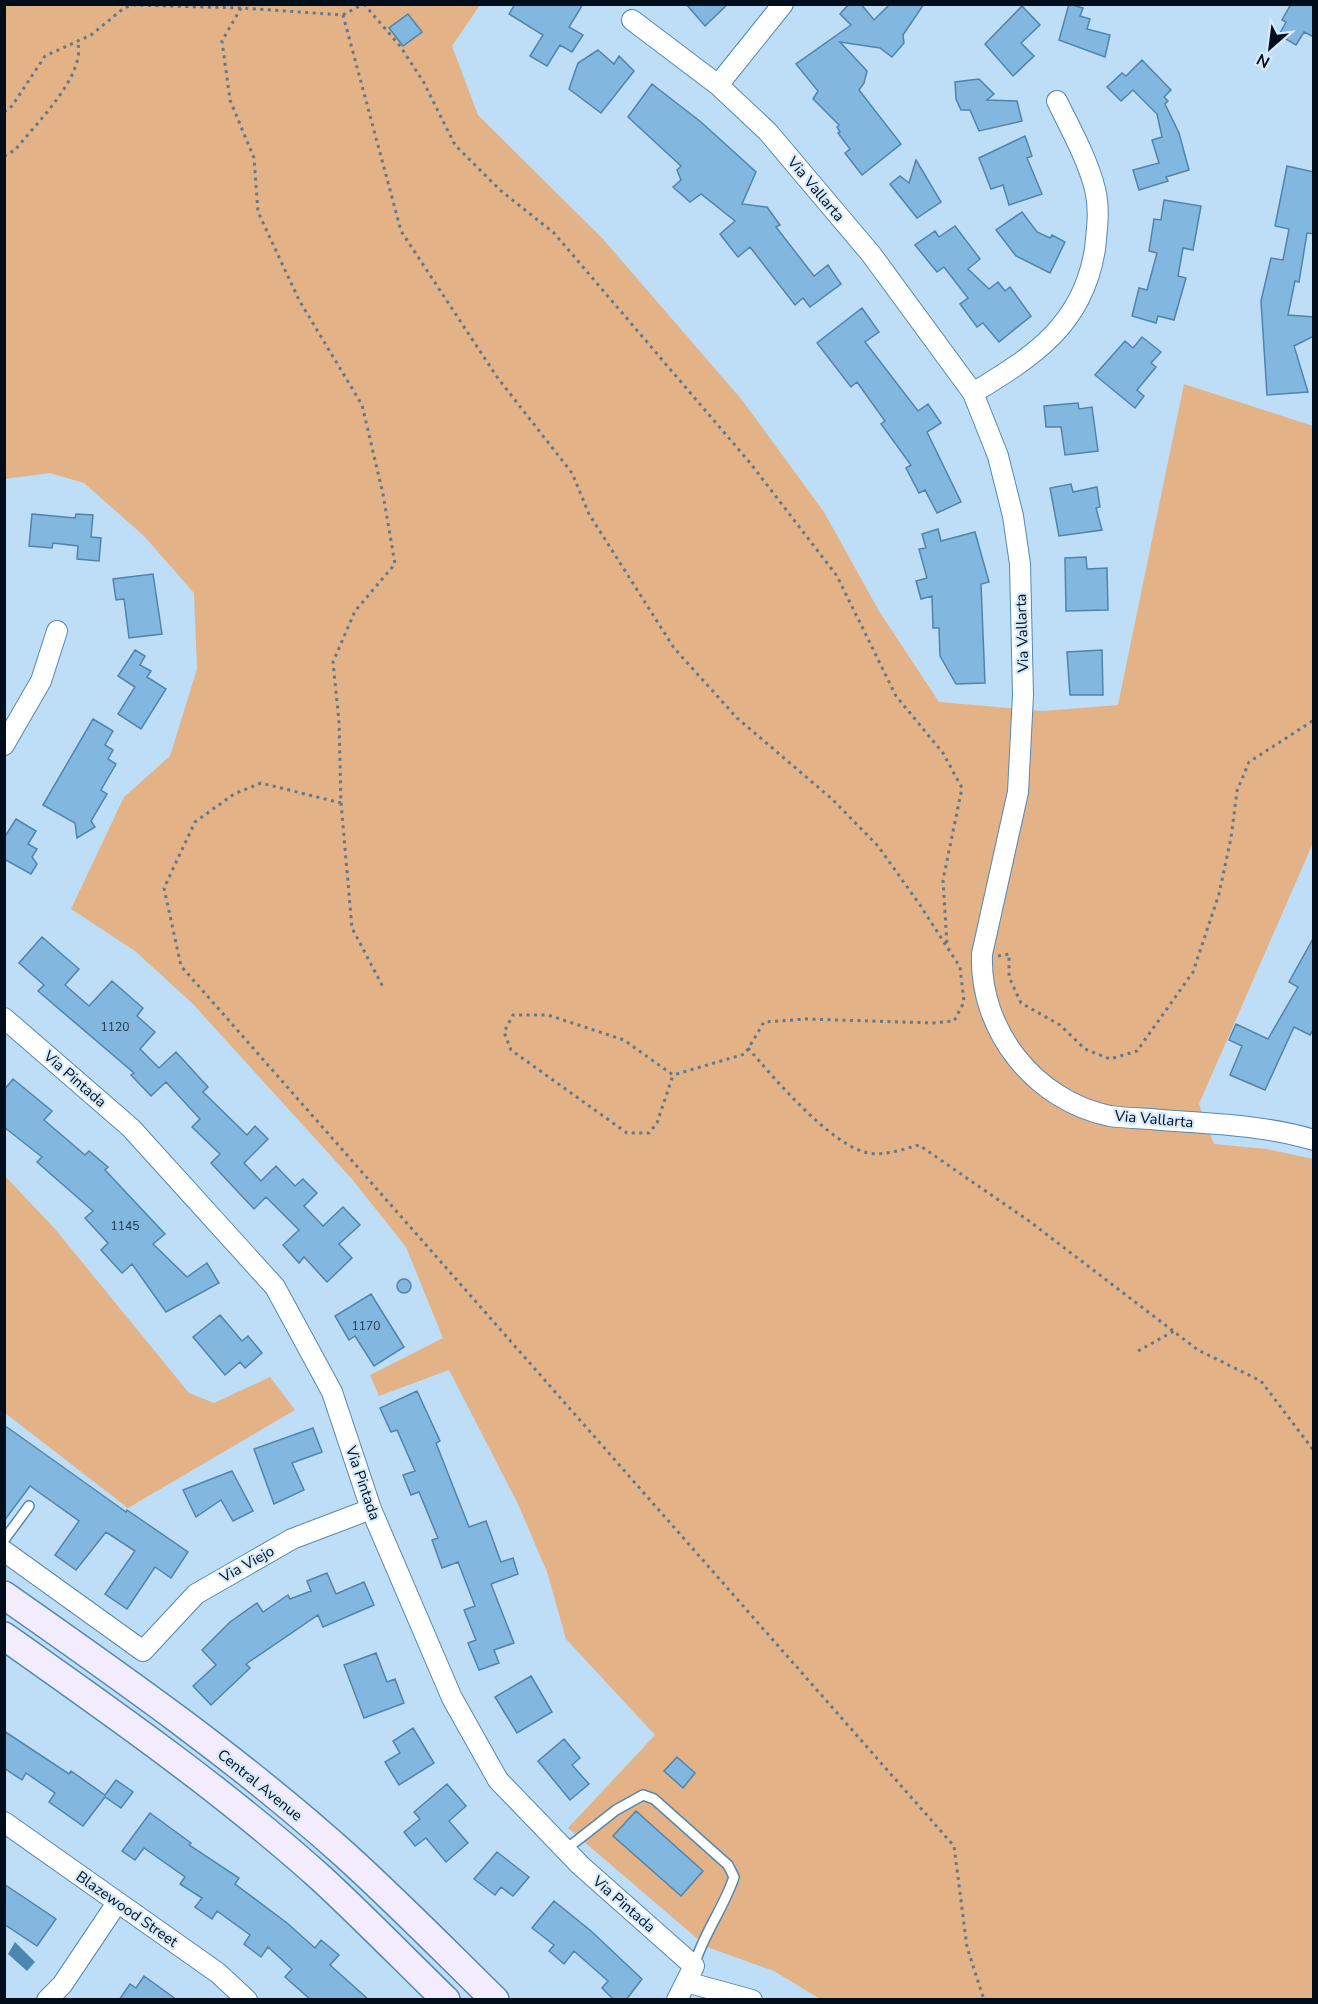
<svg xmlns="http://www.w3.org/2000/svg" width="1318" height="2004" font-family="'Nunito Sans',sans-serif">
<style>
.green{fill:#e3b287}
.water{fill:#4c87b2}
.building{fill:#82b7df;stroke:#5184aa;stroke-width:1.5}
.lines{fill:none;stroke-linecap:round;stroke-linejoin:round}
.lane-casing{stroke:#5588af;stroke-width:12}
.street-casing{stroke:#5588af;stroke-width:22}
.secondary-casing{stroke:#5588af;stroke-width:30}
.path{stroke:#62798c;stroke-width:3;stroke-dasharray:3 4.5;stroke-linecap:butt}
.lane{stroke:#fff;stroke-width:9}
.street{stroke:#fff;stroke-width:20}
.secondary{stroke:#f2ecfc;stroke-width:27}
.labels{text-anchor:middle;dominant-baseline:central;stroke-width:4.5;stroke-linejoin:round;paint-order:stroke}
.number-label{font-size:12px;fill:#20384d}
.street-label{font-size:15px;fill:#000e1c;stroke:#d5eafb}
</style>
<rect width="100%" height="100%" fill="#bedef7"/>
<path class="green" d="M4,5H480L452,46L478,115L603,239L742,400L824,512L879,611L939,702L1043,711L1118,705L1184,384L1313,426V843L1199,1104L1214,1144L1267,1149L1313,1159V1999H820L774,1971L707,1947L568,1828L655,1735L566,1639L547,1572L518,1504L449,1370L379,1396L370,1375L443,1338L406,1247L351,1178L193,1004L135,951L71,909L124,797L170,756L197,669L194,593L144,536L84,483L50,473L5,479Z
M4,1175L55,1229L189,1393L214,1403L270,1377L295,1410L128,1508L5,1413Z"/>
<path class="water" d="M15,1942L35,1962L27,1971L8,1954Z"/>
<path class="building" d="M515,4H583L569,27L583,35L572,52L560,45L547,66L530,56L543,35L509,14Z
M686,4H728L705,26Z
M849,4H861L874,20L890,4H924L903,35L904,43L892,57L880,48L840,42L867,71L864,83L859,90L901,144L862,175L845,153L850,149L838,133L840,132L837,127L839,125L813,99L818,91L796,64L851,25L840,14Z
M1069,4L1083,8L1080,16L1090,19L1087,29L1110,35L1105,57L1059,40Z
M1291,4H1314V37L1304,32L1296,45L1279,35L1286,22L1282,20Z
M1022,6L1040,25L1021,43L1034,56L1013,76L985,44Z
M408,14L422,32L403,46L389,28Z
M598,50L614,64L619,56L634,71L601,113L569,89L578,63Z
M1142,60L1171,90L1164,97L1168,101L1165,104L1179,133L1189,170L1166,177L1168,181L1139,190L1133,170L1159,163L1152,140L1162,137L1157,114L1133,90L1121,101L1107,87L1122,73L1126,76Z
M979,79L994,94L987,100L1017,101L1022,121L979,131L970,110H961L956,99L955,82Z
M652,84L701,122L756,172L742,204L767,207L780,225L776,227L814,276L828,265L841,284L810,307L803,298L795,305L750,247L738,257L720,234L735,221L701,194L690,202L673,187L681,180L677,170L681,166L628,117Z
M1025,136L1032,156L1027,158L1042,194L1009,205L1003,185L991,189L979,158Z
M916,160L941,202L917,218L890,184L900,176L909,183Z
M1287,166L1314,172V234L1307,233L1299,282L1295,281L1288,315L1314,317V336L1294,346L1308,392L1267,395L1261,301L1271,258L1283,260L1289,229L1275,226Z
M1164,200L1201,206L1193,250L1183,248L1178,276L1186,278L1174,320L1158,316L1156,323L1132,316L1139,288L1147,290L1157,253L1149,251L1154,219L1161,220Z
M1022,212L1037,232L1050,238L1052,235L1065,242L1050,273L1016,256L996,230Z
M955,226L980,259L968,269L989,289L998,282L1005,291L1010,287L1031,316L999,342L983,323L977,327L960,304L968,298L944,267L937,272L915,245L935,231L939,237Z
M862,308L879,332L865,342L918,411L928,404L941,423L927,432L961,502L937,513L925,490L919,493L906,468L911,465L881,424L885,421L857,382L851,387L817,343Z
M1142,337L1161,352L1151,363L1156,367L1137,390L1144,396L1135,408L1095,375L1125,341L1133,348Z
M1078,403L1079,409L1092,407L1098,451L1065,455L1061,427H1046L1044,406Z
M1071,484L1073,492L1097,487L1100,507L1096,508L1102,530L1059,536L1050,488Z
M32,514L75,518L76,514L93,515L91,537L101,538L99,561L77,559L78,546L53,543L52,548L29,546Z
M938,529L941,541L975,532L989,582L981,584L985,683L956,684L940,656L939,628H933L932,596L921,599L916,581L927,578L919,549L926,548L922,534Z
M1086,557L1087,569L1107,568L1108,610L1066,611L1065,558Z
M153,574L162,634L129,638L124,599L116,600L113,579Z
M135,650L145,656L140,665L151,671L147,677L166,689L141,729L118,714L135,687L118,676Z
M1102,650L1103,695H1070L1067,652Z
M93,719L113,731L105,745L113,750L108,759L116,764L101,790L107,794L91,821L95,827L77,838L75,823L43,805Z
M16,819L36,831L28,844L37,849L32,857L37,864L31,874L4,859V838Z
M42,937L79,969L65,985L89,1006L112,981L143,1008L137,1016L155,1032L140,1049L159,1068L176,1052L208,1087L203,1092L247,1135L255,1126L268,1139L244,1163L261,1181L276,1166L295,1186L303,1179L317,1193L304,1206L323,1226L343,1207L360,1225L339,1244L352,1258L327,1282L304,1257L299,1263L283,1245L299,1230L266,1197L254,1209L211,1163L220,1154L192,1127L200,1119L166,1082L151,1096L131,1075L134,1073L38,991L44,985L19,963Z
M1314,937V1028L1310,1035L1294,1027L1265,1090L1230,1075L1242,1046L1229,1040L1236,1024L1268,1039L1298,987L1289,982Z
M13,1079L52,1111L44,1120L85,1155L89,1151L108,1167L105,1170L165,1234L153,1244L187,1277L207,1263L219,1283L166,1312L132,1264L122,1273L101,1250L108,1243L85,1218L93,1211L37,1162L42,1157L4,1127V1090Z
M397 1286a7 7 0 1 1 14 0a7 7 0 1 1-14 0Z
M371,1294L404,1347L374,1366L355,1336L349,1340L335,1316Z
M220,1315L242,1341L248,1336L262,1353L245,1368L240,1362L225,1375L193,1337Z
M417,1391L440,1441L436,1443L469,1527L486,1521L501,1562L513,1558L518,1574L491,1584L514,1643L494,1650L499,1663L479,1670L468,1643L476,1640L464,1610L475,1606L458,1562L442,1568L432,1540L438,1538L419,1492L411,1495L403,1475L415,1471L397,1430L391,1432L380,1408Z
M4,1425L126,1512L127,1510L188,1552L171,1578L155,1567L127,1609L105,1594L135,1551L106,1532L76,1570L55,1555L79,1521L30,1486L4,1521Z
M313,1428L322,1452L292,1463L304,1490L274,1504L254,1449Z
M232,1471L253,1511L233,1521L221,1500L196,1517L183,1490Z
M327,1573L336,1594L364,1582L374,1605L323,1627L318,1615L246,1664L250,1668L211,1705L193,1686L216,1665L202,1650L230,1622L257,1603L263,1612L288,1595L290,1599L311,1591L307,1581Z
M376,1653L387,1682L395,1679L404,1703L364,1718L344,1665Z
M531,1676L552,1712L517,1733L495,1697Z
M413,1728L434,1763L399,1785L385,1762L400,1753L393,1741Z
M4,1731L69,1774L71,1771L105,1795L116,1780L133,1792L121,1808L105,1797L83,1826L49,1802L55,1793L26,1773L22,1780L4,1768Z
M564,1739L580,1758L572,1765L589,1784L570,1800L538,1761Z
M677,1757L695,1773L683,1788L664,1771Z
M447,1784L466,1806L449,1821L468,1843L446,1862L426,1838L415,1846L404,1832L420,1819L414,1812Z
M636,1811L703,1871L681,1896L613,1836Z
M150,1813L191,1843L189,1845L239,1878L235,1884L287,1923L315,1948L321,1940L339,1955L330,1965L369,2000H311L285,1977L292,1969L268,1947L261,1957L244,1944L250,1935L217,1911L212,1919L195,1907L202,1898L180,1884L185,1877L144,1848L135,1860L122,1851Z
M497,1852L529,1877L513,1896L501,1887L495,1895L474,1879Z
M4,1884L56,1919L37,1946L4,1924Z
M554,1901L591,1931L642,1979L626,2000H614L602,1988L608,1981L574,1951L564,1964L549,1951L554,1945L532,1928Z
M144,1976L177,2000H119L130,1984L136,1988Z"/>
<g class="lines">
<defs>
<path id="lane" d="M4,1540L29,1506
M565,1850L616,1810L643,1795L654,1799L728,1865L734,1877C724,1908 703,1934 694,1966"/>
<path id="street" d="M632,20L718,85L768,132L800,170L871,254L973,393L998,456L1013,516L1020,564L1023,695L1018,792L982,954C979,1030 1035,1101 1110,1116C1123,1118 1137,1118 1151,1119C1204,1124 1262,1124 1314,1140
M718,85L783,4
M973,393C1034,356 1083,325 1095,249C1097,228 1100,210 1095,189C1087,158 1071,130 1057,101
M4,745L41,681L57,631
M4,1018L131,1128L275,1287L332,1392L371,1509L452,1698L498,1780L580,1865L694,1966L677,2000
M4,1551L143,1651L196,1594L292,1539L371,1509
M4,1822L218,1973L247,2000
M686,1982L752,2000
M47,2000L62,1985L117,1903"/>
<path id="secondary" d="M4,1595C121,1677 238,1759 344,1854C396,1901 445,1951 495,2000
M4,1636C113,1713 223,1790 322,1879C364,1918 405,1960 446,2000"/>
</defs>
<use href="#lane" class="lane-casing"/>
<use href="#street" class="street-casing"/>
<use href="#secondary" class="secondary-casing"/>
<path class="path" d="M364,4L400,46L423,81L455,145L500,190L554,233L751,464L837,576L896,696L943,753L962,788L943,880L947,945
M241,8L222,41L230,100L254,158L258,212L299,300L362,405L383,494L395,564L355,611L333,662L339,722L341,803L261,783L234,794L195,822L164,888L181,966L954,1846L967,1947L984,2000
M343,15L363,4
M4,112L12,106L45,56L91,35L124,8L133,5L241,8L343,15L401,231L497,377L572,473L589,514L674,648L737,718L832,799L878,846L920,905L960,967L964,1002L954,1021L933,1023L806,1019L764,1022L745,1054L673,1075L624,1040L548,1015H513L504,1032L511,1050L627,1133H649L657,1123L673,1075
M4,156L15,150C35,125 85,76 78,44
M341,803L352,928L383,987
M998,956L1009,954V977L1021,1003L1060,1025L1085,1049L1110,1059L1137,1051L1193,972L1219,894L1231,838L1237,791L1249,762L1314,720
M748,1048C773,1077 832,1147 869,1153C886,1156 903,1149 919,1145L1029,1221L1198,1350L1261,1381L1314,1451
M1138,1351L1174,1331"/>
<use href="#lane" class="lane"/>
<use href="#street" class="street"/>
<use href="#secondary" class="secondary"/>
</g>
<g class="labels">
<g class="number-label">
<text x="115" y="1027">1120</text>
<text x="125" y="1226">1145</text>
<text x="366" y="1326">1170</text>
</g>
<g class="street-label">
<text transform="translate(816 189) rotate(50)">Via Vallarta</text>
<text transform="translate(1022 633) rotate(-92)">Via Vallarta</text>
<text transform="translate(75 1079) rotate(41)">Via Pintada</text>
<text transform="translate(1154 1119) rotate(5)">Via Vallarta</text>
<text transform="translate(363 1483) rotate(71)">Via Pintada</text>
<text transform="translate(247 1564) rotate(-29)">Via Viejo</text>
<text transform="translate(260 1785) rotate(39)">Central Avenue</text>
<text transform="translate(624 1904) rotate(41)">Via Pintada</text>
<text transform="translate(127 1909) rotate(35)">Blazewood Street</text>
</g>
</g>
<rect width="1318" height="2004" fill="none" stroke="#000e1c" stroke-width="12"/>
<g transform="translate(1270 48) rotate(208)" stroke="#d5eafb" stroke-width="4.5" paint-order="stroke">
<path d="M0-4.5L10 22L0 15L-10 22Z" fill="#000e1c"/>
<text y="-9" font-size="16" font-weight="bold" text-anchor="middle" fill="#000e1c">N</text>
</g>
</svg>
